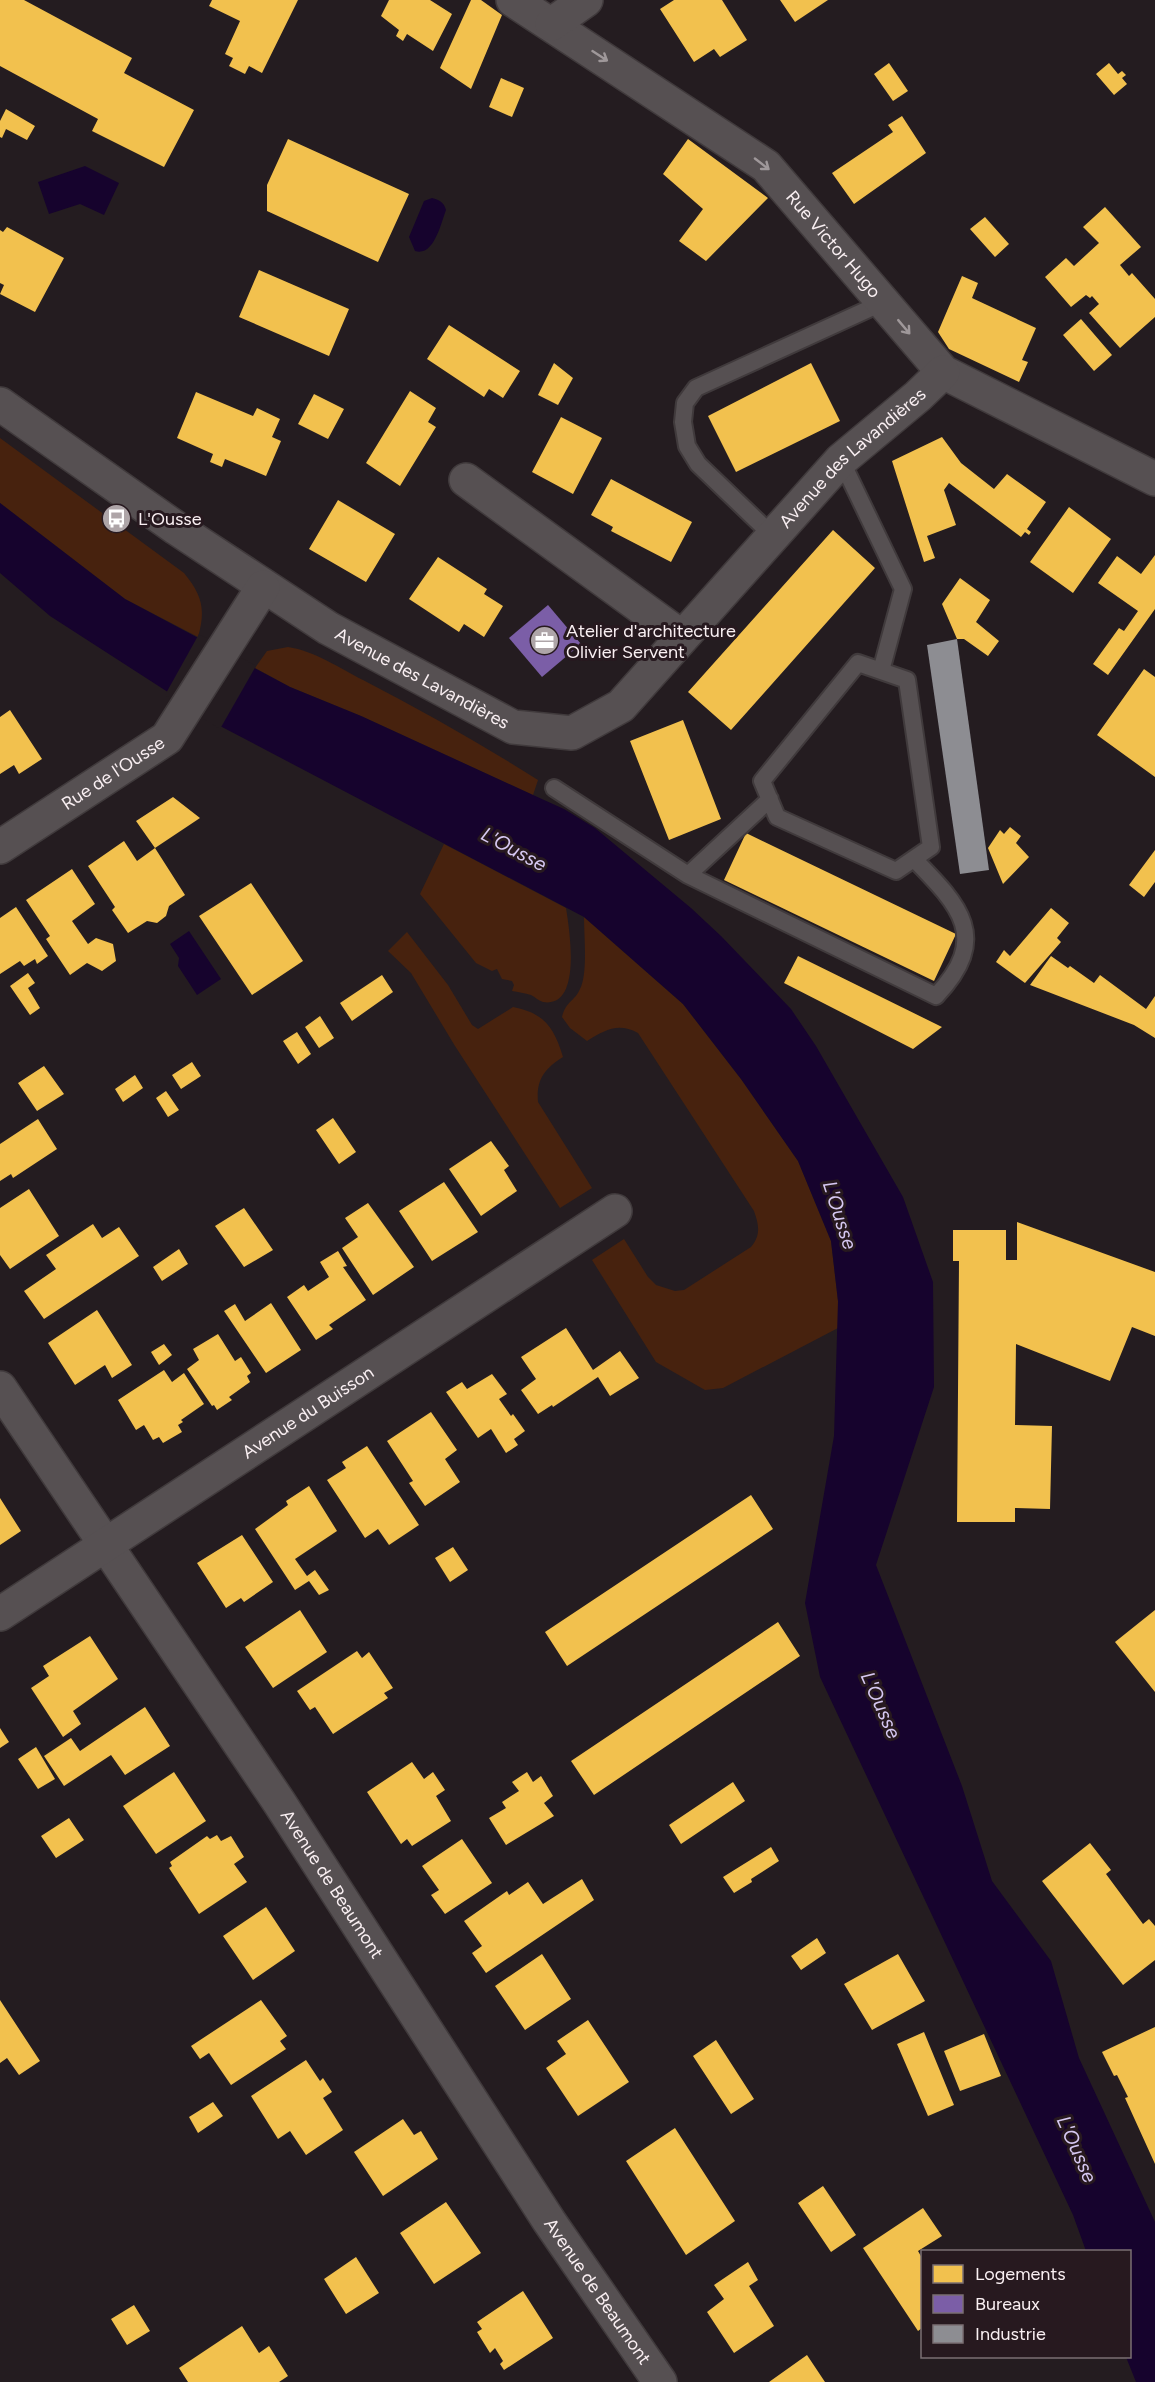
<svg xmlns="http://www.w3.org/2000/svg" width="1155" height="2382" font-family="Figtree,sans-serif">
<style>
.green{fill:#47220e}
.water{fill:#16032d}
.pier{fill:#241c20}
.homes{fill:#f2c14e}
.offices{fill:#7b5ea7}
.industry{fill:#8d8d92}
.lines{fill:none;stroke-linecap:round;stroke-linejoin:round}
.service-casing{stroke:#403a3c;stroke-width:20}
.minor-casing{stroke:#403a3c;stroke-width:36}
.service{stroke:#565052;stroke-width:16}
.minor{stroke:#565052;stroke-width:33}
.oneway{stroke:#9f989a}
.labels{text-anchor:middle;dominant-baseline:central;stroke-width:6;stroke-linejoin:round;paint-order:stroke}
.street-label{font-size:18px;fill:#f9eff2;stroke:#27191f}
.poi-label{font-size:18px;fill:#f9eff2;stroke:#27191f;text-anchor:start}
.water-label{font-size:20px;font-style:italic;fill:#d6c8f2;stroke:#27191f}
</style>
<rect width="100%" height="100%" fill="#241c20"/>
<path class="green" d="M0,438L184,573C202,595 206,609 198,637L125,599L0,503Z
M288,647C315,651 339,668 363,680C423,711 481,744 538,780L533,795L361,716L290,687L255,668L267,651Z
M444,844L566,908C569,927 583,1009 543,1002C539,1001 535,997 531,995C525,993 518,992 512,991L514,985L512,981L502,979L497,969L492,971L476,963L420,894Z
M584,917L683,1004L741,1079L798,1161L831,1241L838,1301V1328L723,1388L705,1390L656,1362L592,1260L624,1239L648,1277L656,1285L675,1291L684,1290L751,1247C761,1235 759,1225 754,1211L638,1033C618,1022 605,1030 587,1041L570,1028L562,1017C566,1001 575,1001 580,989C588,973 584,936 584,917Z
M407,932L448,985L472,1025L478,1029L513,1007C544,1013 554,1027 563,1057C544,1069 536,1080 538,1102L592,1188L560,1208L455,1046L411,973L388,951Z"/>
<path class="water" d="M85,166L119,183L104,215L80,204L49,214L38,182Z
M432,198C439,200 444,202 446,210C441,223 434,257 415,251L409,237L424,201Z
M0,503L125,599L290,687L361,716L533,795L564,809L595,828L691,908L721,936L791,1009L816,1046L903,1197L933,1282L934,1387L876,1565L962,1786L992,1881L1051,1961L1079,2058L1155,2222V2382H1136L1126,2357L1130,2356V2252L1086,2251L1073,2215L820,1677L805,1603L834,1436L838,1301L831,1241L798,1161L741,1079L683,1004L584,917L222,727L50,616L0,573Z
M189,931L221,979L197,995L178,966L179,958L170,944Z"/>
<path class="pier" d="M199,634L256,666L220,729L165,695Z"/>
<path class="homes" d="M0,0H24L132,58L124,73L194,110L164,167L92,131L98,119L0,66Z
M212,0H298L262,73L249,66L245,74L229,66L233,58L225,54L240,21L209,6Z
M389,0H430L452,14L433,51L407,34L403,41L396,36L399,30L381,16Z
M471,0H481L502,15L471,89L440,68Z
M674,0H722L747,40L720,57L714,49L694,62L660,9Z
M780,0H828L795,22Z
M889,63L908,91L893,101L874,74Z
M1109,63L1118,74L1122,71L1126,75L1122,78L1127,84L1114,95L1096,74Z
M501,78L524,88L512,117L489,107Z
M6,109L35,126L27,140L6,129L2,138L0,137V121Z
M902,116L926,153L854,204L832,173L893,132L888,125Z
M288,139L409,194L378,262L267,211V185Z
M688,139L768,198L706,261L679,241L703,209L663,174Z
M1105,207L1141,247L1120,265L1129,276L1132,273L1155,299V317L1120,348L1089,313L1099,304L1092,296L1090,298L1086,295L1071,307L1045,277L1066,258L1074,266L1099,243L1083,227Z
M985,217L1009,244L995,257L970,229Z
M7,227L64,258L35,312L0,294L4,285L0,283V230L3,232Z
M259,270L349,309L329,356L239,317Z
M962,276L978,283L972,298L1036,328L1022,360L1028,362L1019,382L949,349L938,332Z
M1081,319L1112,355L1094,371L1063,335Z
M449,325L520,371L503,398L489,389L484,397L427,359Z
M554,363L573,378L558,405L538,395Z
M811,363L840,421L736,472L708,416Z
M410,391L436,408L428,422L436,427L400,486L366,463Z
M196,392L253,416L257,408L280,419L272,437L281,441L266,476L225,459L222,467L210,462L213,454L177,438Z
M314,394L344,409L328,439L298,424Z
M561,417L602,438L573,494L532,472Z
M942,437L961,463L994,489L1007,474L1046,502L1027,529L1031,532L1029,535L1025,532L1021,537L949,483L944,490L956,525L927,536L935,558L924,562L892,461Z
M611,479L692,522L671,562L611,531L613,527L591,515Z
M338,500L395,534L366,582L309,549Z
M1069,507L1111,539L1073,593L1030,562Z
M833,530L875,568L731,730L688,692Z
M1155,555V609L1108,675L1093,664L1119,628L1124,631L1138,611L1098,583L1117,556L1141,574Z
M438,557L487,589L484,594L503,606L484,637L464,624L459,632L409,599Z
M960,578L990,600L976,622L999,641L988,656L964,639H957L942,604Z
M1144,669L1155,677V777L1097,735Z
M10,710L42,759L19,774L14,765L0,774V717Z
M683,720L721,819L669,840L630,741Z
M173,797L200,818L155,848L136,821Z
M1010,827L1021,836L1016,843L1029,857L1003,884L988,848L1000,830L1004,834Z
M746,833L956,934L934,981L724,880Z
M124,841L137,861L155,848L185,895L169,906L166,916L157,923L147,921L128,933L112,910L115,907L88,866Z
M1155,850V882L1144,897L1129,885Z
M72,869L95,904L72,921L88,944L96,938L113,944L116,961L102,971L87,963L70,975L46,939L50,936L26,900Z
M251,883L303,961L252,995L199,916Z
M16,907L48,956L37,964L35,959L24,966L20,961L0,974V918Z
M1051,908L1069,923L1057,938L1061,942L1025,983L996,962L1004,950L1010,956Z
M798,956L942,1027L913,1049L784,983Z
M1051,956L1068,968L1070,966L1094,983L1100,975L1146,1009L1155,996V1038L1134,1025L1030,985Z
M28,973L35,983L28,988L40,1008L30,1015L10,986Z
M382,975L393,992L352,1021L340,1003Z
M320,1016L334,1038L319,1048L305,1027Z
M297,1032L311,1054L298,1064L283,1041Z
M192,1062L201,1076L181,1089L172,1075Z
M44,1066L64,1094L37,1111L18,1083Z
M135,1075L143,1088L123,1102L115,1089Z
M166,1091L179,1110L168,1117L156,1098Z
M333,1118L356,1152L339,1164L316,1130Z
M38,1119L57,1149L13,1178L11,1174L0,1181V1144Z
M491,1141L509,1166L504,1170L517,1191L481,1216L449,1169Z
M444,1182L478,1232L432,1261L399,1211Z
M29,1189L59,1236L10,1269L0,1255V1208Z
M368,1203L414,1267L373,1295L342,1248L358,1237L345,1218Z
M244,1208L273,1250L244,1267L215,1226Z
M1017,1222L1155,1272V1336L1132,1327L1110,1381L1016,1344L1015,1425L1052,1426L1050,1509L1015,1508V1522H957L959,1261H953V1230H1006V1260H1017Z
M93,1224L102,1238L119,1227L139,1256L44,1319L24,1291L56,1269L46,1255Z
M179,1249L188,1264L162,1281L153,1267Z
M338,1251L347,1266L343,1267L366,1300L329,1325L333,1329L316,1340L287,1297L304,1285L308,1291L329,1277L320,1262Z
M271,1303L301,1350L266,1373L224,1311L235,1304L245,1321Z
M97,1310L132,1365L112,1378L105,1365L75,1385L48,1343Z
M566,1328L593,1370L620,1351L639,1378L610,1396L598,1377L553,1407L552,1405L538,1414L521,1390L536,1379L521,1357Z
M218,1334L235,1361L241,1357L251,1373L247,1376L250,1382L229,1397L232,1400L217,1410L214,1405L212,1406L187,1369L199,1360L193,1349Z
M164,1344L172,1355L159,1365L151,1352Z
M164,1370L172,1382L184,1373L204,1404L181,1420L183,1422L178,1425L182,1432L163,1443L159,1437L153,1440L144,1425L136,1430L118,1400Z
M492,1374L507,1394L499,1399L511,1416L513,1414L525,1431L514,1439L518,1445L506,1453L491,1429L478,1438L446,1392L462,1382L467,1389Z
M431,1412L457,1450L445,1459L460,1482L425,1506L409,1483L413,1481L387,1441Z
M367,1446L419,1525L389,1545L378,1529L365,1538L327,1480L346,1468L342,1462Z
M309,1486L337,1531L295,1559L307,1576L315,1570L329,1590L319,1595L309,1581L295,1590L255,1529L288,1505L286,1501Z
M751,1495L773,1529L567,1666L545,1632Z
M0,1498L21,1531L0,1545Z
M242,1535L273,1582L244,1602L241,1598L226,1608L197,1563Z
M453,1547L468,1570L450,1582L435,1558Z
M300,1610L327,1652L273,1688L245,1647Z
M1155,1610V1692L1115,1642Z
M778,1622L800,1656L594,1795L571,1761Z
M90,1636L118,1679L73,1711L81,1724L63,1737L31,1688L49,1676L43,1666Z
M357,1651L362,1658L369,1652L393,1688L384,1693L388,1698L333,1734L315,1707L310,1710L297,1691Z
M145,1707L170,1746L125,1775L111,1755L64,1786L44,1756L71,1738L80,1751Z
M0,1728L9,1742L0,1748Z
M36,1747L55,1779L38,1789L18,1759Z
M412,1762L424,1779L433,1772L445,1790L436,1796L451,1821L412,1846L407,1839L401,1844L367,1792Z
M174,1772L206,1821L156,1854L123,1806Z
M527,1772L533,1782L541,1776L553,1796L544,1803L554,1816L506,1845L489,1818L506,1808L502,1802L519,1791L512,1782Z
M733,1782L745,1801L681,1844L669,1825Z
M69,1818L84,1840L56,1858L41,1836Z
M217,1835L221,1841L231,1836L244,1857L234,1864L247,1882L199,1914L169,1868L172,1866L170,1862L207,1836L210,1839Z
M462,1839L492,1883L445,1914L431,1895L439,1890L422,1866Z
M1090,1843L1111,1870L1106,1874L1143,1924L1149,1919L1155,1926V1960L1123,1985L1042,1881Z
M771,1847L779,1861L751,1879L752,1882L734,1893L723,1877Z
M582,1879L594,1900L486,1973L472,1953L482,1946L464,1921L507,1891L509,1895L528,1882L543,1904Z
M266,1907L295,1951L253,1980L223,1936Z
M817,1938L826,1953L801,1970L791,1956Z
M542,1954L571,1999L525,2030L495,1986Z
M898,1954L925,2001L872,2030L844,1984Z
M0,2000L40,2061L19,2075L7,2058L0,2063Z
M261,2000L287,2036L280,2041L286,2049L231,2085L209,2053L200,2059L191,2046Z
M588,2020L629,2082L578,2116L546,2068L566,2054L557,2041Z
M1155,2027V2164L1125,2098L1128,2097L1117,2075L1114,2076L1102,2052Z
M924,2032L954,2105L928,2116L897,2044Z
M984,2034L1001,2076L960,2091L944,2051Z
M716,2040L754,2099L731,2114L693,2056Z
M306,2060L320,2081L323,2078L332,2092L323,2098L343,2130L306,2155L290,2131L278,2139L251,2096Z
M213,2102L223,2116L198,2133L189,2117Z
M403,2119L414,2135L421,2131L438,2159L383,2196L354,2152Z
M675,2128L735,2221L686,2255L626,2161Z
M823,2186L856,2235L831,2252L798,2203Z
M446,2202L481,2253L434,2284L400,2233Z
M923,2208L942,2236L918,2251L922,2258V2328L918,2331L863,2248Z
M356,2257L379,2293L346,2314L324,2279Z
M748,2262L758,2280L749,2286L774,2326L734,2353L707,2312L724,2299L714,2285Z
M523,2291L553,2338L504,2370L500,2364L503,2361L495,2348L490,2353L477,2332L482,2329L477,2322Z
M134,2305L150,2331L127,2345L111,2319Z
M242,2326L259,2353L269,2346L288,2376L279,2382H188L179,2368Z
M807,2355L825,2382H769Z"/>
<path class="offices" d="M548,605L581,644L542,677L509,638Z"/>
<path class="industry" d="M957,639L989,870L960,874L927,645Z"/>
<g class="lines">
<defs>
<path id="service" d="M841,460L903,589L881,671
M773,536L698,464L687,446L683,422L685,403L696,388L884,302
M858,663L907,680L931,847L896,871L777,817L762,781Z
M554,788L688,875L936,996C991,938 960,906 914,859
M688,875L770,799"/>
<g id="minor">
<path id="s1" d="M513,0L766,166L943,372L1155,479"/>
<path d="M552,24L586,0"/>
<path id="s2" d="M0,404L176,528L328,628L513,727L572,733L621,706L841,460L918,396L943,372"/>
<path d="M466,480L682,637"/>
<path id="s3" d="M0,847L167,738L263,587"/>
<path id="s4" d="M0,1388L279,1802L549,2221L660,2382"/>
<path id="s5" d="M0,1614L615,1211"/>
</g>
</defs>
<use href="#service" class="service-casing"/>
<use href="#minor" class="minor-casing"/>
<use href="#service" class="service"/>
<use href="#minor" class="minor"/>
</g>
<defs><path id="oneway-shaft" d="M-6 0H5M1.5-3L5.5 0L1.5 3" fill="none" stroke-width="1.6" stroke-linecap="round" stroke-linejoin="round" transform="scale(1.5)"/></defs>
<g class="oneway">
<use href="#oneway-shaft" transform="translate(600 56) rotate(33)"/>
<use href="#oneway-shaft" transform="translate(762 164) rotate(38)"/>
<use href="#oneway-shaft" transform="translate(904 327) rotate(50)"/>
</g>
<defs>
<symbol id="bus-disc" viewBox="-11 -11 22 22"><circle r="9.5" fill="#aea5a8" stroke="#27191f"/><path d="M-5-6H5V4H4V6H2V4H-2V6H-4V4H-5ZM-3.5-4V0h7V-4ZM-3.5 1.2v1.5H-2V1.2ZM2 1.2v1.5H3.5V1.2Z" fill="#fff"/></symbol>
<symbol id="office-disc" viewBox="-11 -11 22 22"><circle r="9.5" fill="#aea5a8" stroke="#27191f"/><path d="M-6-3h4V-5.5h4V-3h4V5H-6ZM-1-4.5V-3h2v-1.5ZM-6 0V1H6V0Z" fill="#fff"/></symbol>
</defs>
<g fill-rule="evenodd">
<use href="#bus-disc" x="100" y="502" width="33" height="33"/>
<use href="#office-disc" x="528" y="624" width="33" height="33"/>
</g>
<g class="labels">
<g class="street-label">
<text stroke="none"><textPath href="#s1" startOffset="406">Rue Victor Hugo</textPath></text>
<text stroke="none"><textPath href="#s2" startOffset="1062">Avenue des Lavandières</textPath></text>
<text stroke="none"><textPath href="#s2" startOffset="504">Avenue des Lavandières</textPath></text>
<text stroke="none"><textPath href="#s3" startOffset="135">Rue de l'Ousse</textPath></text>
<text stroke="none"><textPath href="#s5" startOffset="368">Avenue du Buisson</textPath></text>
<text stroke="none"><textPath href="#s4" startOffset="597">Avenue de Beaumont</textPath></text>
<text stroke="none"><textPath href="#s4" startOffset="1083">Avenue de Beaumont</textPath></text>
</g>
<g class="poi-label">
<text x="138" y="519">L'Ousse</text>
<text x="566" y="631">Atelier d'architecture<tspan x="566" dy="21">Olivier Servent</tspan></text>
</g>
<g class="water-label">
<text transform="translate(514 849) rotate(28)">L'Ousse</text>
<text transform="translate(840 1215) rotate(72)">L'Ousse</text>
<text transform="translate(881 1705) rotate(66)">L'Ousse</text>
<text transform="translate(1077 2149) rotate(66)">L'Ousse</text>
</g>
</g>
<rect x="921" y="2250" width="210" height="108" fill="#27191f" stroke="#7b6f73" stroke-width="1.5"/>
<rect x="933" y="2265" width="30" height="18" fill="#f2c14e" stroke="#7b6f73" stroke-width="1.5"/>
<text x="975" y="2280" font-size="18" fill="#f9eff2">Logements</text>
<rect x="933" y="2295" width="30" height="18" fill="#7b5ea7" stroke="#7b6f73" stroke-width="1.5"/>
<text x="975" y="2310" font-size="18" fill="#f9eff2">Bureaux</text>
<rect x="933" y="2325" width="30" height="18" fill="#8d8d92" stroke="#7b6f73" stroke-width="1.5"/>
<text x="975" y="2340" font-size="18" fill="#f9eff2">Industrie</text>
</svg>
